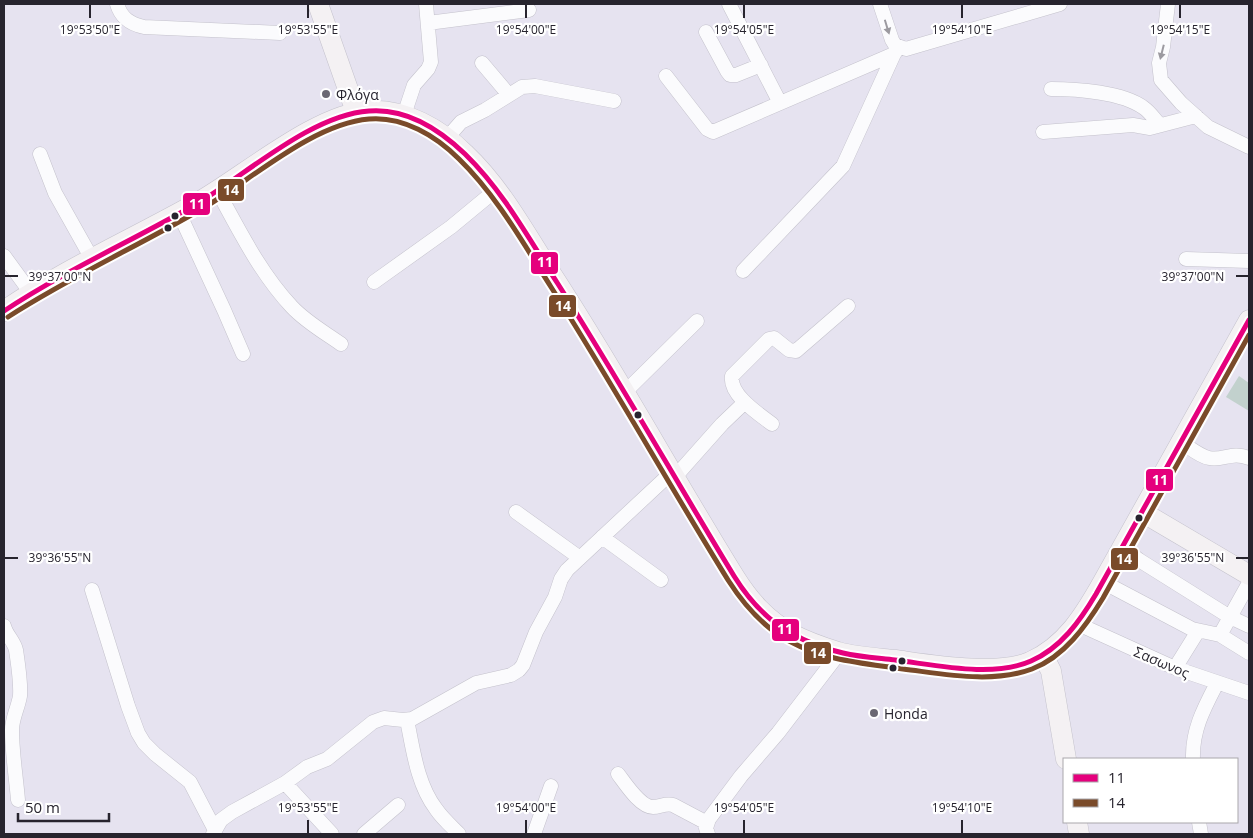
<svg xmlns="http://www.w3.org/2000/svg" width="1253" height="838" font-family="'Open Sans',sans-serif">
<style>
.green{fill:#c2d1cd}
.lines{fill:none;stroke-linecap:round;stroke-linejoin:round}
.street-casing{stroke:#c4c2cc;stroke-width:15}
.secondary-casing{stroke:#c4c2cc;stroke-width:21}
.street{stroke:#fbfbfd;stroke-width:14}
.secondary{stroke:#f4f1f3;stroke-width:20}
.bus-1-casing{stroke:#fff;stroke-width:9}
.bus-2-casing{stroke:#fff;stroke-width:9}
.bus-1{stroke:#e5007d;stroke-width:5}
.bus-2{stroke:#7a4b2a;stroke-width:5}
.oneway{fill:#9c9aa0}
.ticks{fill:none;stroke:#27242e;stroke-width:2}
.poi-dot{fill:#6a6772;stroke:#fff;stroke-width:2}
.bus-dot{fill:#27242e;stroke:#fff;stroke-width:2}
.labels{text-anchor:middle;dominant-baseline:central;stroke-width:4.5;stroke-linejoin:round;paint-order:stroke}
.poi-label{font-size:14px;fill:#27242e;stroke:#fff;text-anchor:start}
.street-label{font-size:14px;fill:#27242e;stroke:#fff}
.ticks-label{font-size:12px;text-anchor:middle;fill:#27242e;stroke:#fff;stroke-width:4.5;stroke-linejoin:round;paint-order:stroke}
.line-badge{stroke:#fff;stroke-width:2}
.badge-label{font-size:14px;text-anchor:middle;font-weight:bold;fill:#fff}
</style>
<rect width="100%" height="100%" fill="#e6e3f0"/>
<path class="green" d="M1239,376L1249,383V411L1226,397Z"/>
<g class="lines">
<defs>
<path id="street" d="M117,4C121,18 130,24 144,27L280,33
M729,4L780,103
M880,4L892,40L895,45L906,49L1060,4
M1168,4L1163,47L1159,63L1161,80L1181,103L1208,127L1249,147
M428,23L529,10
M706,32L727,71L730,75H736L761,65
M482,63L509,95
M666,76L707,129L713,132L894,54L899,47
M1051,89C1076,89 1123,92 1144,108C1150,112 1155,120 1160,125
M404,115L414,85L428,69L431,62L426,4
M1043,132L1133,125L1150,128L1196,116
M447,138L461,122L485,110L522,87L535,86L614,101
M40,154L55,193L92,259
M217,190C239,230 260,273 292,307C306,322 324,332 341,344
M179,213L224,310L243,354
M4,256L31,293
M1186,259L1249,261
M743,271L843,166L894,54
M374,282L451,227L497,189
M624,393L697,321
M772,424C759,414 729,395 732,376L769,339L774,338L789,350L796,351L848,306
M1181,442C1189,447 1199,456 1209,458C1224,461 1231,451 1249,458
M674,478L722,424L744,403
M516,512L580,558
M602,537L661,580
M1122,547L1139,560L1230,617L1249,626
M1103,582L1192,629L1220,635L1249,583
M92,590L128,706L138,733L144,743L155,754L190,782L215,830
M1078,624L1175,668L1249,693
M4,626C6,635 14,641 16,650C18,664 21,681 20,696C18,708 12,718 12,730C12,753 16,776 18,800
M1220,635L1249,653
M1175,668L1198,631
M407,720C413,749 417,784 436,809C442,818 451,826 459,834
M1193,759C1192,730 1204,708 1217,683
M618,774C625,783 640,807 653,807C660,807 665,803 673,805L707,823
M285,783L332,834
M1199,822L1201,834
M213,834L221,820L232,812L285,783L307,767L327,759L373,722L384,718L403,720L412,719L476,683L511,675L519,670L523,665L536,632L555,597L561,579L567,570L671,473
M364,834L398,805
M534,834L551,786
M708,834L706,828L709,819L741,776L778,733L840,652"/>
<path id="secondary" d="M318,4L356,112
M4,311C65,269 133,239 197,203C243,177 318,113 369,111C405,109 440,129 465,154C501,188 525,233 552,275C616,373 672,476 734,576C749,600 766,620 792,634C807,642 822,647 838,652C856,657 876,658 895,660C932,665 996,676 1030,662C1066,646 1085,614 1103,582L1249,320
M1142,512L1249,575
M1043,655L1051,671L1066,759
M1077,822L1079,834"/>
</defs>
<use href="#street" class="street-casing"/>
<use href="#secondary" class="secondary-casing"/>
<use href="#street" class="street"/>
<use href="#secondary" class="secondary"/>
<defs>
<path id="bus-1" d="M4,311C66,270 134,240 198,203C247,174 311,115 369,111C406,108 440,130 465,154C504,192 529,239 558,284C619,380 675,479 734,576C749,600 767,621 793,634C808,643 826,649 843,653C860,657 878,658 895,660C936,665 993,678 1031,661C1061,648 1080,621 1096,594L1249,320"/>
<path id="bus-2" d="M8,317C70,277 136,247 200,210C249,182 311,124 369,119C403,116 436,136 459,159C497,196 523,243 551,287C612,383 668,483 728,580C744,605 763,627 789,641C826,661 863,663 903,669C944,674 992,684 1032,669C1064,657 1086,626 1103,598L1249,335"/>
</defs>
<use href="#bus-1" class="bus-1-casing"/>
<use href="#bus-2" class="bus-2-casing"/>
<use href="#bus-1" class="bus-1"/>
<use href="#bus-2" class="bus-2"/>
</g>
<defs><path id="oneway-solid" d="M-6-.8H1V-3.2L6.5 0L1 3.2V.8H-6Z" transform="scale(1.25)"/></defs>
<g class="oneway">
<use href="#oneway-solid" transform="translate(887 27) rotate(73)"/>
<use href="#oneway-solid" transform="translate(1162 52) rotate(104)"/>
</g>
<path class="ticks" d="M90,5V18M308,5V18M526,5V18M744,5V18M962,5V18M1180,5V18M5,276H18M1236,276H1248M5,558H18M1236,558H1248M308,820V833M526,820V833M744,820V833M962,820V833"/>
<g class="poi-dot">
<circle cx="326" cy="94" r="5"/>
<circle cx="874" cy="713" r="5"/>
</g>
<g class="bus-dot">
<circle cx="175" cy="216" r="4.5"/>
<circle cx="168" cy="228" r="4.5"/>
<circle cx="638" cy="415" r="4.5"/>
<circle cx="1139" cy="518" r="4.5"/>
<circle cx="902" cy="661" r="4.5"/>
<circle cx="893" cy="668" r="4.5"/>
</g>
<g class="labels">
<g class="poi-label">
<text x="336" y="94">Φλόγα</text>
<text x="884" y="713">Honda</text>
</g>
<g class="street-label">
<text transform="translate(1162 662) rotate(23)">Σασωνος</text>
</g>
</g>
<g class="ticks-label">
<text x="90" y="34">19°53'50"E</text>
<text x="308" y="34">19°53'55"E</text>
<text x="526" y="34">19°54'00"E</text>
<text x="744" y="34">19°54'05"E</text>
<text x="962" y="34">19°54'10"E</text>
<text x="1180" y="34">19°54'15"E</text>
<text x="60" y="281">39°37'00"N</text>
<text x="1193" y="281">39°37'00"N</text>
<text x="60" y="562">39°36'55"N</text>
<text x="1193" y="562">39°36'55"N</text>
<text x="308" y="812">19°53'55"E</text>
<text x="526" y="812">19°54'00"E</text>
<text x="744" y="812">19°54'05"E</text>
<text x="962" y="812">19°54'10"E</text>
</g>
<g class="line-badge">
<rect x="217" y="178" width="28" height="24" rx="5" fill="#7a4b2a"/>
<rect x="182" y="192" width="29" height="24" rx="5" fill="#e5007d"/>
<rect x="530" y="251" width="29" height="24" rx="5" fill="#e5007d"/>
<rect x="548" y="294" width="29" height="24" rx="5" fill="#7a4b2a"/>
<rect x="1145" y="468" width="29" height="24" rx="5" fill="#e5007d"/>
<rect x="1110" y="547" width="29" height="24" rx="5" fill="#7a4b2a"/>
<rect x="771" y="618" width="29" height="24" rx="5" fill="#e5007d"/>
<rect x="803" y="641" width="29" height="24" rx="5" fill="#7a4b2a"/>
</g>
<g class="badge-label">
<text x="231" y="195">14</text>
<text x="197" y="209">11</text>
<text x="545" y="267">11</text>
<text x="563" y="311">14</text>
<text x="1160" y="485">11</text>
<text x="1124" y="564">14</text>
<text x="785" y="634">11</text>
<text x="818" y="658">14</text>
</g>
<rect width="1253" height="838" fill="none" stroke="#27242e" stroke-width="10"/>
<rect x="1063" y="758" width="175" height="65" fill="#ffffff" stroke="#a9a7ab"/>
<rect x="1073" y="774" width="25" height="8" fill="#e5007d" stroke="#a9a7ab"/>
<text x="1108" y="783" font-size="15" fill="#27242e">11</text>
<rect x="1073" y="799" width="25" height="8" fill="#7a4b2a" stroke="#a9a7ab"/>
<text x="1108" y="808" font-size="15" fill="#27242e">14</text>
<path d="M18 813v8h91v-8" fill="none" stroke="#27242e" stroke-width="2.5"/>
<text x="25" y="813" font-size="15" fill="#27242e" stroke="#ffffff" stroke-width="4" paint-order="stroke">50 m</text>
</svg>
